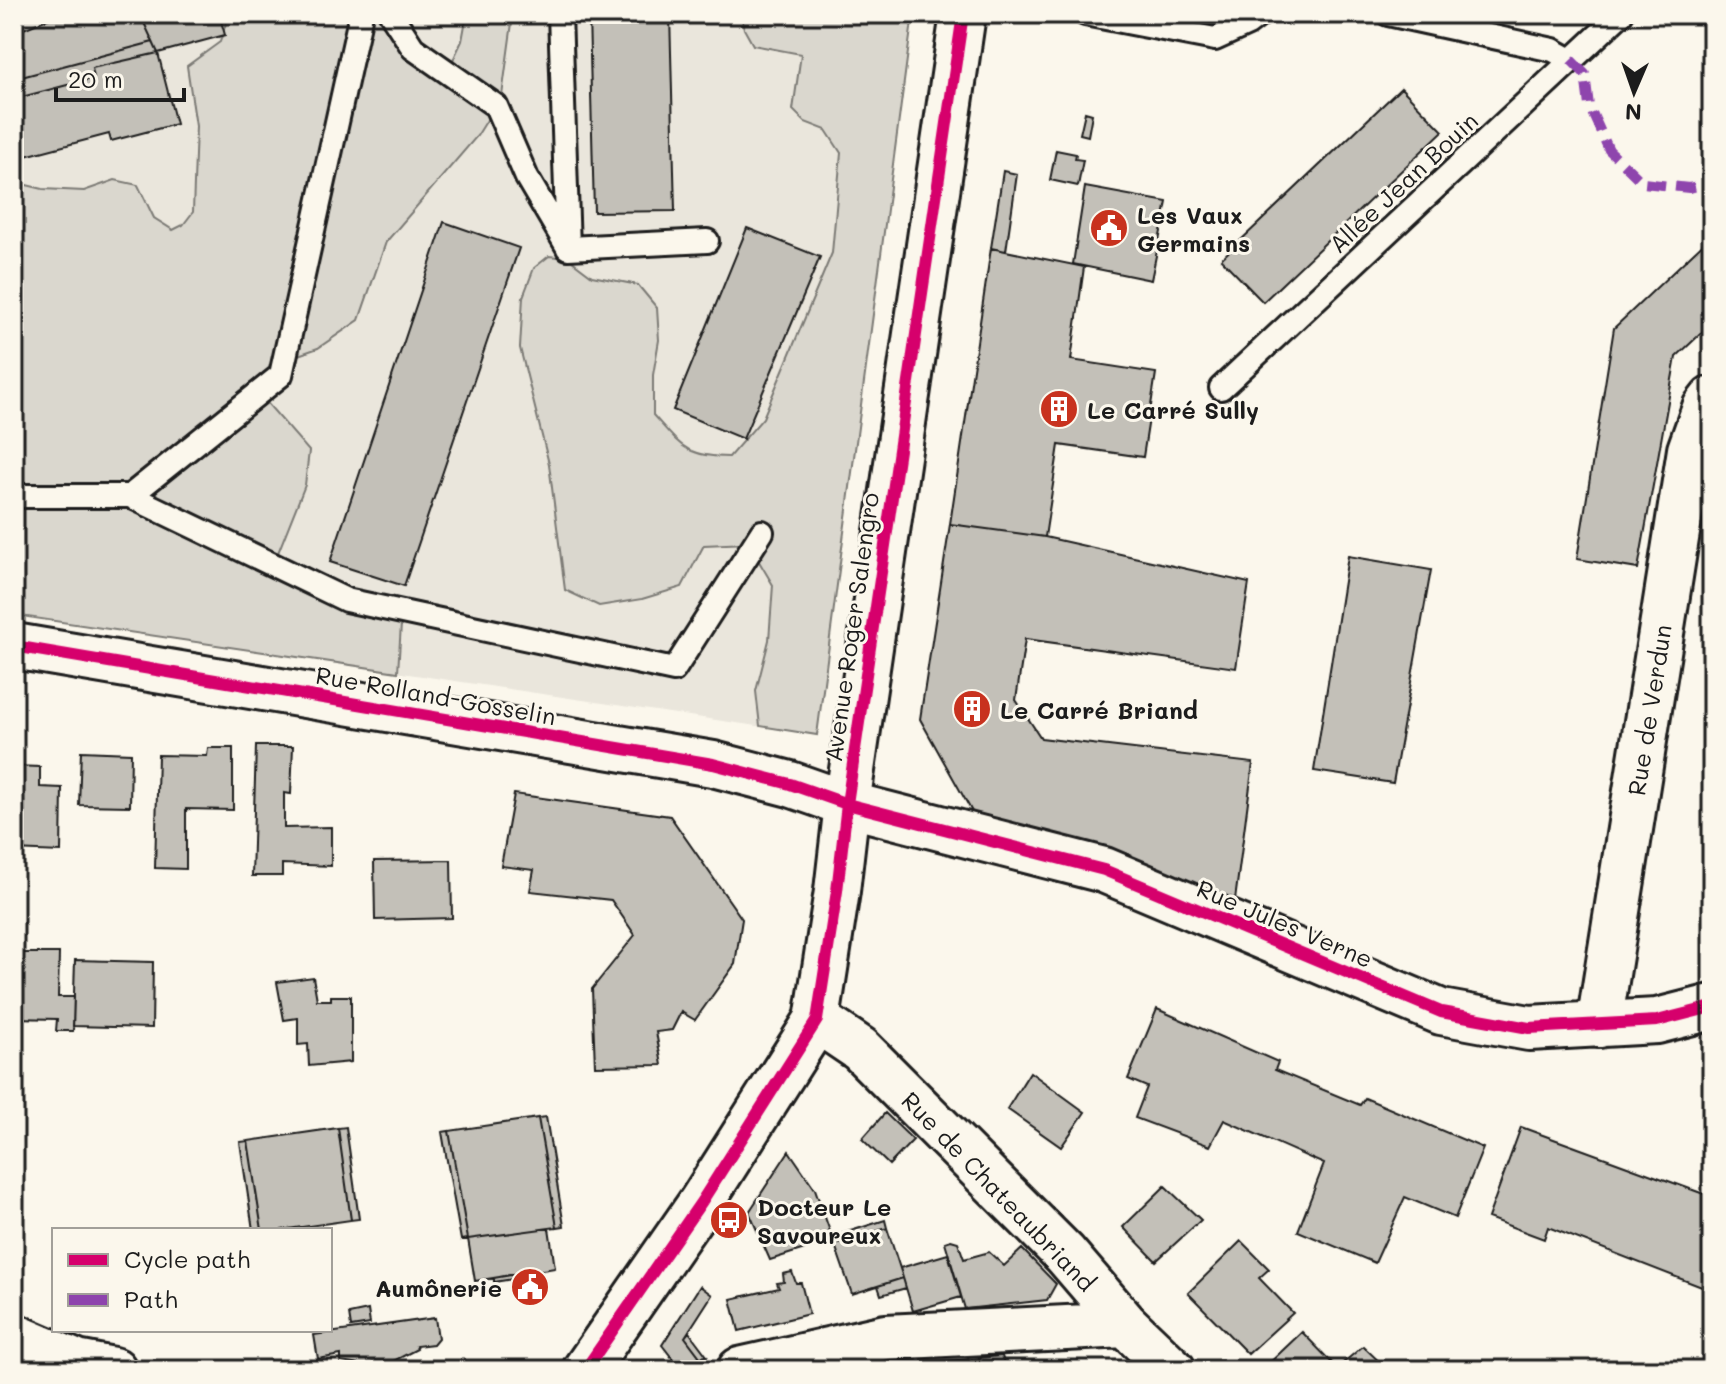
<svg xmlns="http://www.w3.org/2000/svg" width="1726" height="1384" font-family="Mali,sans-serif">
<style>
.built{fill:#eae6dc}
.green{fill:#dad7ce;stroke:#7b7a75;stroke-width:2}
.building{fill:#c3c0b8;stroke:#1c1c1c;stroke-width:2}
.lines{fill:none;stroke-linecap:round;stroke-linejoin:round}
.lane-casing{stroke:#1c1c1c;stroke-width:28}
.street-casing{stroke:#1c1c1c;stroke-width:50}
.secondary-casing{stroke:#1c1c1c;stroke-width:50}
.lane{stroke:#fbf7ec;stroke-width:22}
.street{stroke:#fbf7ec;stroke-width:44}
.secondary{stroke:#fbf7ec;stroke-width:44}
.quiet{stroke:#8e44ad;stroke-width:10;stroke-dasharray:20 10;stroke-linecap:butt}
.cycleway-casing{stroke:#fbf7ec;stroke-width:17}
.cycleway{stroke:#d6006c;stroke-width:12}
.labels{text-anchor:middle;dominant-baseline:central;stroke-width:6;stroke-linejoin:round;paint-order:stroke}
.street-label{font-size:24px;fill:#1c1c1c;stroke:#fbf7ec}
.poi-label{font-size:24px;font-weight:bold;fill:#1c1c1c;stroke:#fbf7ec;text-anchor:start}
</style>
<rect width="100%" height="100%" fill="#fbf7ec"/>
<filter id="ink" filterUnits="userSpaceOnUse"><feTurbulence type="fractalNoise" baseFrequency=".0125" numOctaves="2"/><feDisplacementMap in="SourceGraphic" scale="16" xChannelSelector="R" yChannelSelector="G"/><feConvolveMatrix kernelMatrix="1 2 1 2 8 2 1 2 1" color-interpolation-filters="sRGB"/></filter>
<g filter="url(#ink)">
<path class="built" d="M14,14H913L817,735L14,615Z"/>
<path class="green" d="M229,14H382L453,60L462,41L467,14H508L512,23L502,96L477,136L386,242L359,320L318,348L281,361L262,383L267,403L309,451L305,485L276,558L288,586L330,599L385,602L401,624L398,672L14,615V182L43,189L84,191L115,180L138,185L154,218L173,230L183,225L193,212L196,126L187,66L220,42Z
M741,14H913L817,735L760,726L756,691L769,640L773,585L748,543L704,545L682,587L642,599L599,606L565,590L549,464L520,348L523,297L534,268L549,256L568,258L592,276L638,285L657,308L659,340L653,375V415C681,446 686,457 729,457L763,418L832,253L841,153L826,130L805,122L793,110L801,54L753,45L744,29Z"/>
<path class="building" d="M59,14H140L153,42L14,79V33Z
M140,14H219L225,35L158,53Z
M589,14H670L675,211L594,212Z
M153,42L158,53L92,68L94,78L14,99V79Z
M158,53L176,124L111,141L109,134L14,159V99L94,78L92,68Z
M1401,88L1443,131L1263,302L1221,259Z
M1085,112L1092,114L1088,136L1080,134Z
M1056,150L1076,154L1075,159L1083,160L1078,186L1050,180Z
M1003,171L1017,174L1006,251L991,248Z
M1085,187L1167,202L1151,280L1073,264Z
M444,222L519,248L404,586L330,562Z
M747,228L820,257L743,439L673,410Z
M1712,235V323L1676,357L1638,569L1577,559L1614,328Z
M991,248L1084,267L1071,360L1156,373L1143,457L1059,445L1045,537L950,524Z
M950,524L1045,537L1249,583L1236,668L1025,639L1016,700L1041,738L1253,763L1235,900L1141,864L976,819L920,719Z
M1348,556L1431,570L1393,783L1314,771Z
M256,746H293L291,794L284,793V828L331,827V866L282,864V876H252Z
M208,748H233V810L186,809V869L155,868L158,755L207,756Z
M81,751L131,753L130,806L79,805Z
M14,766L40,767V787L62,788L61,852L14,850Z
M514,794L670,816L742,919L735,964L695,1020L681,1012L672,1030L656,1032L662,1065L595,1066L592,989L635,935L611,900L530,891L534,870L501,866Z
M451,860L452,918L375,920L374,861Z
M14,953H59L58,997H74L73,1031H56L57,1019L14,1018Z
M75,960L153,962L152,1028L73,1026Z
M313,977L317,1000H331V996H351V1062L309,1066L308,1044L298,1045V1018L284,1020L277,982Z
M1157,1009L1278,1062L1275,1070L1360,1105L1365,1098L1483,1148L1455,1218L1405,1197L1375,1263L1298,1231L1324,1164L1224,1120L1210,1146L1135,1118L1147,1087L1128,1079Z
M1030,1072L1085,1112L1061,1147L1007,1109Z
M885,1113L913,1140L889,1165L862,1139Z
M546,1117L564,1226L557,1227L538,1118Z
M538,1118L557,1227L468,1239L449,1131Z
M346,1127L359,1219L351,1220L338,1128Z
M1521,1127L1712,1197V1291L1548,1227L1544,1239L1488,1218Z
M338,1128L351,1220L281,1230H262L248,1141Z
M449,1131L468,1239L461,1240L442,1132Z
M248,1141L262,1230H253L240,1142Z
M789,1151L815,1189L833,1240L770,1260L749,1212Z
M1165,1186L1201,1220L1156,1261L1123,1227Z
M885,1220L887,1228L835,1245L832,1237Z
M549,1228L555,1268L475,1281L468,1239Z
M887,1228L903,1278L852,1294L835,1245Z
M951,1240L958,1242L964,1259L989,1252L1004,1266L1022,1249L1056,1284L1047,1300L965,1309L945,1242Z
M1241,1241L1269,1269L1259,1278L1293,1313L1248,1354L1188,1293Z
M948,1254L961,1297L913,1311L900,1268Z
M530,1271L531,1276L494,1282V1278Z
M792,1272L796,1283H801L809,1314L739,1331L731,1299L779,1288L777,1283L784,1282L783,1274Z
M903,1278L906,1288L881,1295L878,1286Z
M700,1286L712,1295L685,1337L700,1357L676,1363L662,1345Z
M368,1310L370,1324L351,1327L349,1314Z
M435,1318L438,1338L433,1344L416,1346L417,1349L382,1367V1362L372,1363V1367L341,1362V1355L318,1359L314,1335Z
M689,1332L707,1356L700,1357L685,1337Z
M1302,1332L1337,1368L1363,1346L1386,1368L1384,1370L1263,1369Z
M1002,1356L1006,1370H983L979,1358Z
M979,1358L983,1370H939L936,1362Z"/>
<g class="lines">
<defs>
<path id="lane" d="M391,14L413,48L496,106L527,178L567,246
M560,14L568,248L707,241
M1085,14L1215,39L1248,24L1261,14
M1388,14L1553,50L1571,60
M1221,388L1621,14
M14,496H130L281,375L361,14
M130,496L346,600L674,670L762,532"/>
<path id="street" d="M14,646L713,764L790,784L847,804L1104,870L1441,1012L1529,1028L1657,1021L1712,1007
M817,1020L860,1049L1065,1254L1126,1325L1173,1370
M1599,1025L1690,450L1705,408L1712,399
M14,1336L77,1363L114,1370
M740,1370L886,1337L1126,1325"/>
<path id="secondary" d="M585,1370L702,1201L817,1020L837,891L847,804L963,14"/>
</defs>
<use href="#lane" class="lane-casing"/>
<use href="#street" class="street-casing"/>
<use href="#secondary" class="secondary-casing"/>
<use href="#lane" class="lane"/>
<use href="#street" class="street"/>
<use href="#secondary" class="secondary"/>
<path class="quiet" d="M1571,60L1585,74L1589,106L1609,150L1643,183L1689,188L1712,183"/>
<defs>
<path id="cycleway" d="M14,646L713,764L790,784L847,804L1104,870L1441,1012L1529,1028L1657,1021L1712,1007
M585,1370L702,1201L817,1020L837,891L847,804L963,14"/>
</defs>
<use href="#cycleway" class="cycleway-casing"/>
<use href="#cycleway" class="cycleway"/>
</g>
</g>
<defs>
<symbol id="civic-disc" viewBox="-11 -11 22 22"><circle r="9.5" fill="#c8321e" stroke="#fbf7ec"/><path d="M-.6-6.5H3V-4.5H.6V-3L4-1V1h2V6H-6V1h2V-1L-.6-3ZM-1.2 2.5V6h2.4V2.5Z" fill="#fff"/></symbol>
<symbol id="building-disc" viewBox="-11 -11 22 22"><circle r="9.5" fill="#c8321e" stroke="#fbf7ec"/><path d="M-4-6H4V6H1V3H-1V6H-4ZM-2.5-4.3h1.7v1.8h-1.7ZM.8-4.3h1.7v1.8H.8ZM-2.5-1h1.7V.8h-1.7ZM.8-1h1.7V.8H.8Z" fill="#fff"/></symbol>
<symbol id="bus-disc" viewBox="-11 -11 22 22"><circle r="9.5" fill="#c8321e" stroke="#fbf7ec"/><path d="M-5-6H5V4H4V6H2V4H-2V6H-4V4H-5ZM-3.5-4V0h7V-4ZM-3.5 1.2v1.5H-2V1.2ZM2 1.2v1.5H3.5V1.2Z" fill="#fff"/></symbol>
</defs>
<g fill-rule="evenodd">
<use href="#civic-disc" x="1087" y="206" width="44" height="44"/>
<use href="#building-disc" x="1037" y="387" width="44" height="44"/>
<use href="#building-disc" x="950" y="687" width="44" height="44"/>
<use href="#bus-disc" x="707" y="1198" width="44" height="44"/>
<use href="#civic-disc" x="508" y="1265" width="44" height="44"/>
</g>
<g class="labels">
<g class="street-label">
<text transform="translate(1403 182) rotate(-43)">Allée Jean Bouin</text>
<text transform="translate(851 627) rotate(-82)">Avenue Roger Salengro</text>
<text transform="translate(436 695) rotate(10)">Rue Rolland-Gosselin</text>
<text transform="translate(1649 710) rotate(-81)">Rue de Verdun</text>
<text transform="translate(1285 923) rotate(23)">Rue Jules Verne</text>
<text transform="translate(999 1191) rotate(46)">Rue de Chateaubriand</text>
</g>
<g class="poi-label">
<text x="1137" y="214">Les Vaux<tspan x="1137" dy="28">Germains</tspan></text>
<text x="1087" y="409">Le Carré Sully</text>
<text x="1000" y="709">Le Carré Briand</text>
<text x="757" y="1206">Docteur Le<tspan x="757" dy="28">Savoureux</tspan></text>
<text x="502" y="1287" text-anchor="end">Aumônerie</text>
</g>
</g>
<rect width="1726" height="1384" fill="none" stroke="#fbf7ec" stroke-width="48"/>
<rect x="24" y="24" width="1678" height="1336" fill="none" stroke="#1c1c1c" stroke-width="3" filter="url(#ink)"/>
<rect x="52" y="1228" width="280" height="104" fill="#fbf7ec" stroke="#a29f99" stroke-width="2"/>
<rect x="68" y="1254" width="40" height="12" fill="#d6006c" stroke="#a29f99" stroke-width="2"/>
<text x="124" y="1268" font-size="24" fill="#1c1c1c">Cycle path</text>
<rect x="68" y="1294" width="40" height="12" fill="#8e44ad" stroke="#a29f99" stroke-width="2"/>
<text x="124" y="1308" font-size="24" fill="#1c1c1c">Path</text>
<g transform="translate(1634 92) rotate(182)" stroke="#fbf7ec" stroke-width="6" paint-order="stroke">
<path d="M0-6L14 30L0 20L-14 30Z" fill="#1c1c1c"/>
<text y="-12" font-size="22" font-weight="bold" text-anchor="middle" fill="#1c1c1c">N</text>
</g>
<path d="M56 88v12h128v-12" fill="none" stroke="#1c1c1c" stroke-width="4"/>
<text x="68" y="88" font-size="24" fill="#1c1c1c" stroke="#fbf7ec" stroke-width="6" paint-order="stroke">20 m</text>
</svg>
